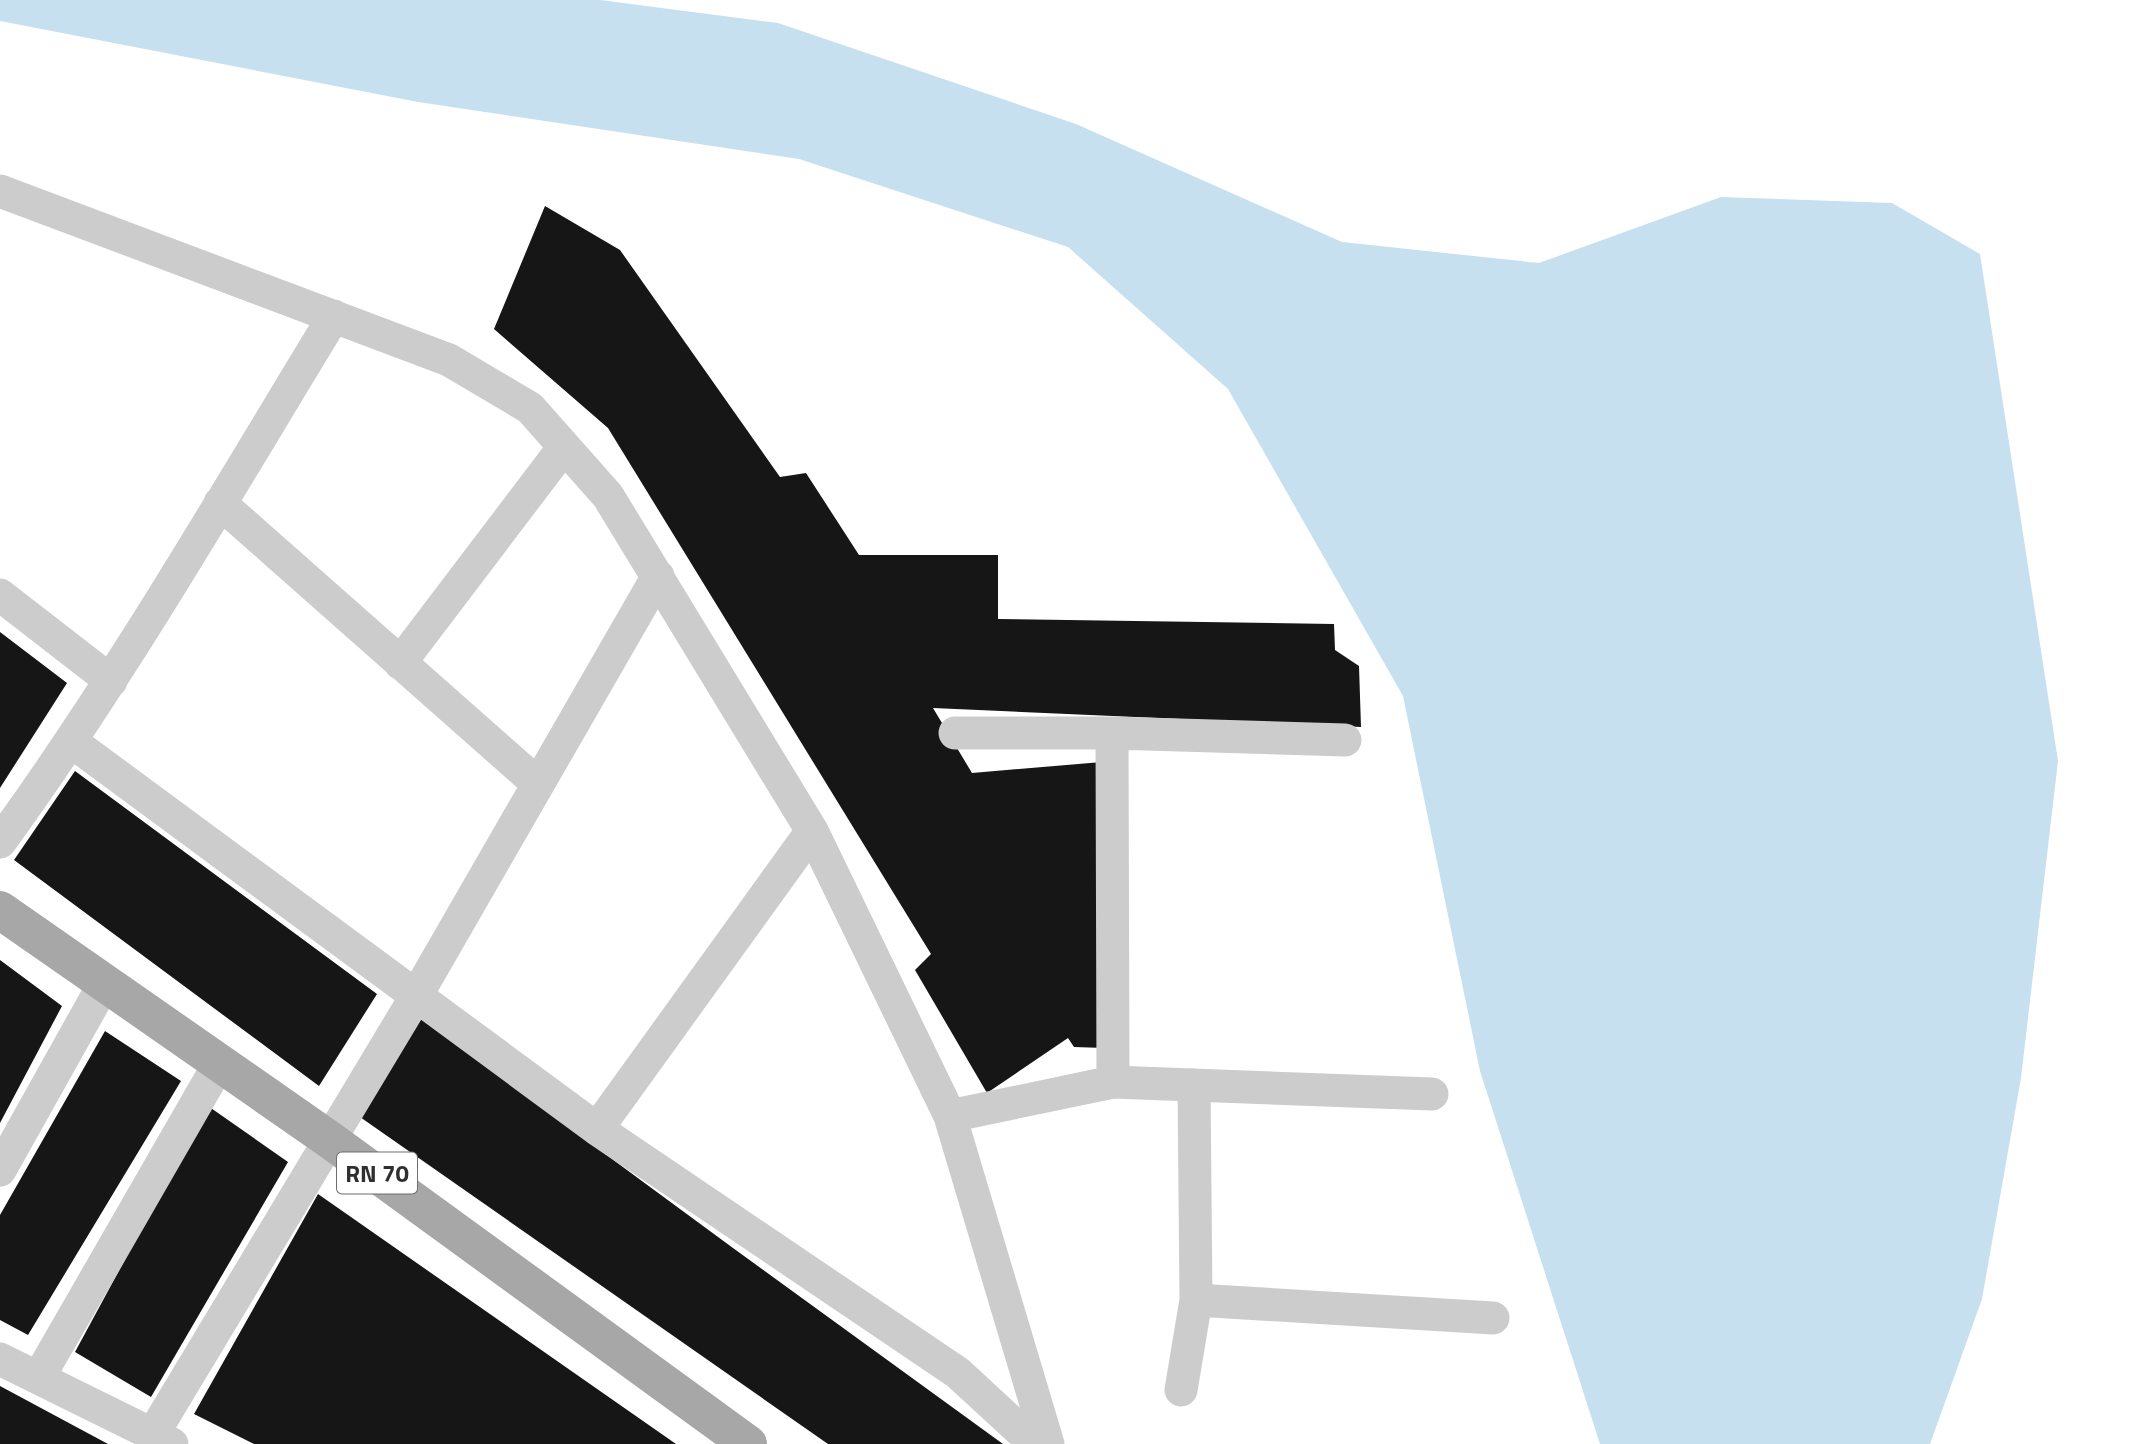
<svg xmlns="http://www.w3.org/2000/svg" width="2137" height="1444" font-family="'Titillium Web',sans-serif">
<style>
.water{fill:#c7e0ef}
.building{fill:#161616}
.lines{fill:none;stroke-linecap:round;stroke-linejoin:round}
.street{stroke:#ccc;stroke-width:33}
.primary{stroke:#a7a7a7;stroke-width:38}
.labels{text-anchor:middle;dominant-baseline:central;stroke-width:7;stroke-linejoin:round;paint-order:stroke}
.shield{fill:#fff;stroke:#6d6d6d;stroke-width:2}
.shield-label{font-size:24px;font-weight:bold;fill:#2f2f2f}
</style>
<rect width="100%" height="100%" fill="#fff"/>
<path class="water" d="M0,0H600L778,23L1076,124L1342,242L1539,263L1721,197L1892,203L1980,254L2058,761L2021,1078L1982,1299L1930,1444H1600L1480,1071L1403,696L1228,389L1068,247L799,159L418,102L0,21Z"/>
<path class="building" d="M545,206L620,250L780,477L806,473L859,555H998V619L1334,624L1335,650L1359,666L1361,727L933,708L972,773L1102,762L1105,1048L1074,1047L1068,1038L987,1093L915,970L931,954L608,428L494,329Z
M0,632L67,683L0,788Z
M75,771L377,994L319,1086L14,860Z
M0,960L62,1006L0,1123Z
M416,1015L733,1248L1003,1444H828L360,1117Z
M105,1031L181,1081L28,1335L0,1320V1215Z
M208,1106L288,1162L151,1397L75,1352Z
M318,1194L676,1444H254L194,1414Z
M0,1386L108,1444H0Z"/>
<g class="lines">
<path class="street" d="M0,191L449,360L530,408L608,496L812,831L950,1116L1048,1444
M220,503L538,784
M0,595L111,681
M400,663L564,447
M955,733H1112L1113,1082
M1112,733L1345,740
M72,742L597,1129L958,1373L1035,1444
M0,842C122,674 226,493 334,316
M950,1116L1113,1082L1432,1094
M597,1129L812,831
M0,1170L104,984
M1196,1300L1493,1318
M0,1359L172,1444
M39,1377L219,1064
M1181,1390L1196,1300L1194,1085
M153,1434L415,998L658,576"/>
<path class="primary" d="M0,910L330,1140L748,1444"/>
</g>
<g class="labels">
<rect class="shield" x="337" y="1152.5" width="80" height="41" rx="5"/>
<g class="shield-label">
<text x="377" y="1173">RN 70</text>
</g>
</g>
</svg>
